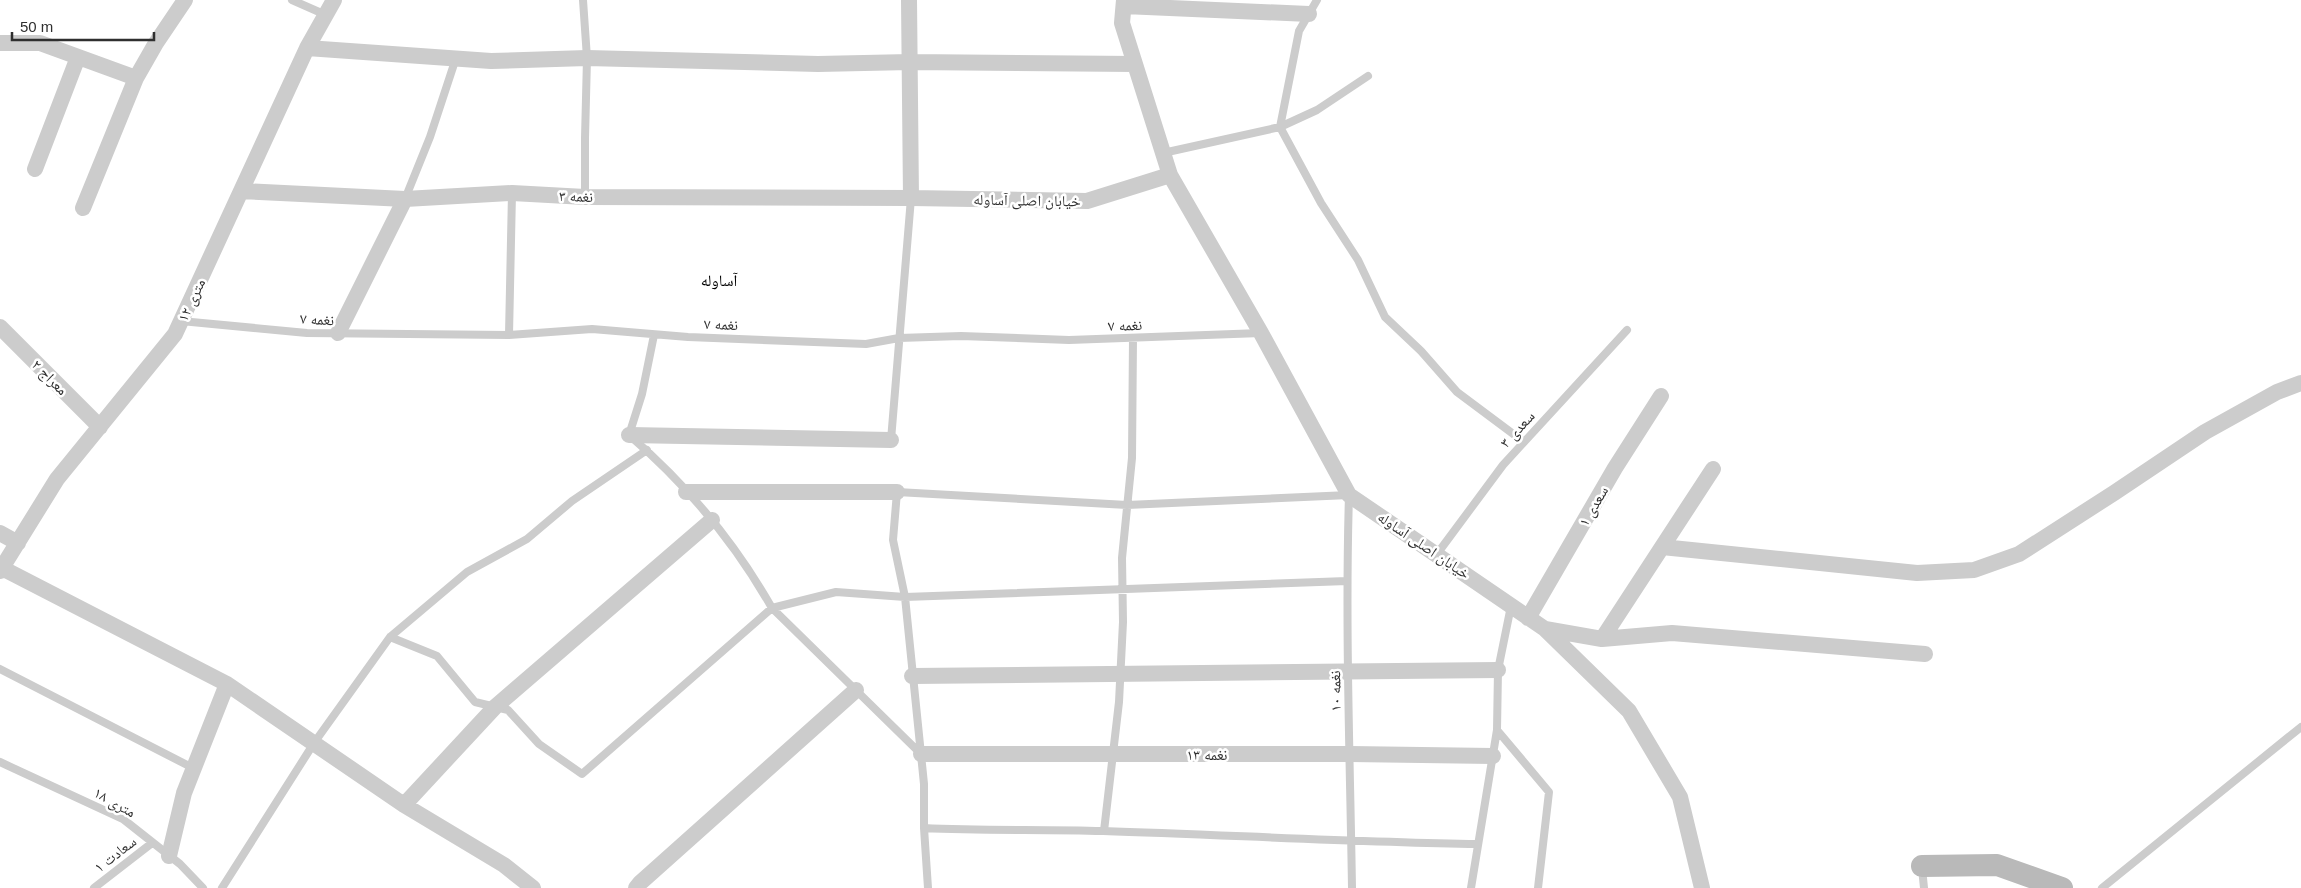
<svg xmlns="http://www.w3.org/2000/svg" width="2301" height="888" font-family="Arial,'Noto Naskh Arabic',sans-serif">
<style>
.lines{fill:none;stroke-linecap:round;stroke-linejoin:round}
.lane{stroke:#ccc;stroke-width:8}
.street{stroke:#ccc;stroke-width:16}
.secondary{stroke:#b9b9b9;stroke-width:22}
.labels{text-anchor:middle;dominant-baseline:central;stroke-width:5;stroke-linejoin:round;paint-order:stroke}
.street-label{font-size:15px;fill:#2f2f2f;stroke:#fff}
.neighbourhood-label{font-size:16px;fill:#000;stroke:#fff}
</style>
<rect width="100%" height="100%" fill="#fff"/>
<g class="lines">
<path class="lane" d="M292,0L326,15
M583,0L587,58L585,138V197
M1317,0L1299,31L1280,127L1317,110L1368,76
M1163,153L1280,127L1321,203L1358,260L1385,317L1421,351L1457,392L1524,442
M405,199L430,137L456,58
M181,321L307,333L509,335L592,329L688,337L866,344L899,338L961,336L1069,340L1261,333
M509,335L512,193
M654,335L642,394L629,435C686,484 735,543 772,608L836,592L905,597L1347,581
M891,440L911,198
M1437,554L1503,465L1627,330
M1511,606L1498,670L1497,730L1549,792L1538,888
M390,637L437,656L475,702L508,710L539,744L582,774L772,608L921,754
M0,669L193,768
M0,762L123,819L180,864L203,888
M924,828L928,888
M1104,831L1119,702L1123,622L1122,558L1132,458L1133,338
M1922,868L1924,888
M94,888L152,843
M222,888L314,743L390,637L467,572L527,539L572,501L647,450
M1352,888C1350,757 1345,626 1349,495L1127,505L897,492L893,540L905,597L924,784V828C984,831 1043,829 1103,831C1228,835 1353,842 1478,844
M1471,888L1497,730
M2102,888L2301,727"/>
<path class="street" d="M909,0L911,198
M1124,6L1309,14
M0,43H40L136,78
M307,48L491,61L587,58L818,64L910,62L1135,64
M35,169L78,57
M1170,175L1261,333L1349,495L1545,629L1629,711L1680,797L1702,888
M241,191L405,199L512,193L585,197L911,198L1087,201L1170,175L1122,23L1124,0
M83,208L136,78L156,43L185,0
M0,327L100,427
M338,333L405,199
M629,435L891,440
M686,492H897
M0,533L18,543
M1662,547L1917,573L1974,570L2019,554L2114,493L2205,432L2277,392L2301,383
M2,568L227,684L404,805L504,865L533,888
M0,571L57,479L175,334L307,48L334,0
M1528,618L1615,468L1661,396
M1545,629L1602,639L1672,633L1925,654
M1602,639L1713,469
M912,676L1498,670
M921,754H1350L1493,756
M404,805L495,707L712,520
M169,856L184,793L227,684
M636,888L640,883L856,690"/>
<path class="secondary" d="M1922,866L1997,865L2062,888"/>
</g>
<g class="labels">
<g class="street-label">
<text transform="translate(576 196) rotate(2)">نغمه ۳</text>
<text transform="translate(1027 200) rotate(1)">خیابان اصلی آساوله</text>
<text transform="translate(191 300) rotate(-65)">۱۲ متری</text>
<text transform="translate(317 319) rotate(3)">نغمه ۷</text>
<text transform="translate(721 324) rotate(2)">نغمه ۷</text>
<text transform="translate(1125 325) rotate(-2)">نغمه ۷</text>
<text transform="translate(50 377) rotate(45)">معراج ۲</text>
<text transform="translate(1517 429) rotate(-48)">سعدی ۳</text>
<text transform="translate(1593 506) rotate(-60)">سعدی ۱</text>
<text transform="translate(1424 545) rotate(34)">خیابان اصلی آساوله</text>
<text transform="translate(1335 691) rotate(-91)">نغمه ۱۰</text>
<text x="1207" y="754">نغمه ۱۳</text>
<text transform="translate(115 802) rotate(29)">۱۸ متری</text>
<text transform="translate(115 854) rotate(-38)">سعادت ۱</text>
</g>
<g class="neighbourhood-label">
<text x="719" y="280">آساوله</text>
</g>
</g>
<path d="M12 32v8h142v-8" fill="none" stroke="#2f2f2f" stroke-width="2.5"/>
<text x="20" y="32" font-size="15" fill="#2f2f2f" stroke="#ffffff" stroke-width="4" paint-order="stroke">50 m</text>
</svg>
